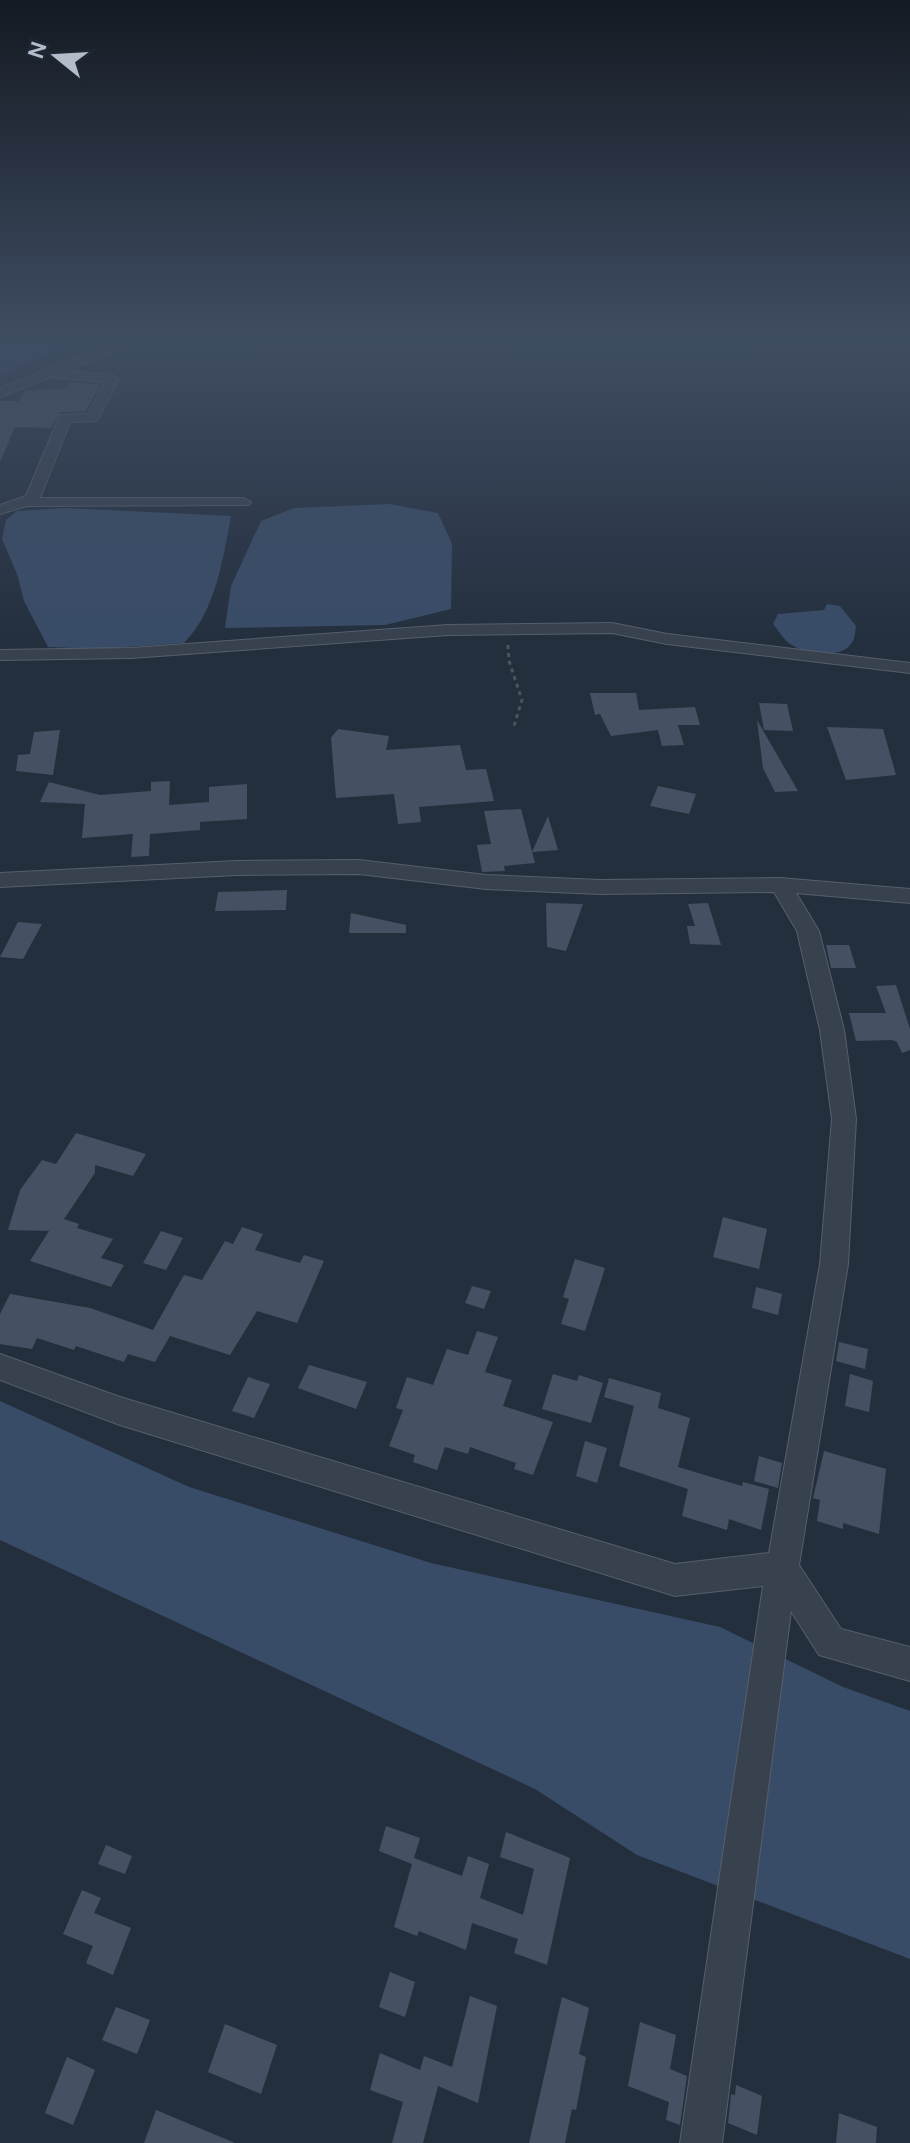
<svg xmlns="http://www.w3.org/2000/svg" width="910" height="2143" font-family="'DM Sans',sans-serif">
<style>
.water{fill:#394c67}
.building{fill:#455162}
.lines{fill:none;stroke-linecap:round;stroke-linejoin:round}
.street-casing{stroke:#565f6c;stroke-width:2}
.path{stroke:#44595c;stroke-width:3;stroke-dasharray:4 4;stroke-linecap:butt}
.street{fill:#38414e;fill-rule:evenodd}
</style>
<rect width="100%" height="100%" fill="#242f3e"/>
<path class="water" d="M0,339H79L0,376Z
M389,504L438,513L452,544L451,609L385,625L225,628L231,586L261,521L294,508Z
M65,508L231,516C223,558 216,611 184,643L98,649L48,647L24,601L17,574L2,539L6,520L17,511Z
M827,604L840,606L856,626C855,632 855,640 851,644C840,660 803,653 790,644C784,640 778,630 773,624L778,614L824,610Z
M0,1401L189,1487L431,1563L720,1627L843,1687L910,1711V1959L637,1855L535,1789L0,1540Z"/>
<path class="building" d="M71,382L100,385L86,411L60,412L51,428L15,427L0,462V401H19L26,390L65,389Z
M590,693H636L639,710L695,707L700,725H678L684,745L662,746L658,730L611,736L600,714L595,715Z
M759,703L787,704L793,731L764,730Z
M757,720L798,791L775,792L763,768Z
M827,727L883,729L896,775L846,780Z
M338,729L389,736L386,750L460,745L466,770L486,769L494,801L419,807L421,822L398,824L394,794L336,798L331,738Z
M60,730L53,775L16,771L18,755L30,754L34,732Z
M170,781L169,805L209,802V787L247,784V819L200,822V830L150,834L149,856L131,857L133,834L82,838L85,804L40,802L49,782L100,795L151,791V782Z
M658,786L696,794L689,814L650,806Z
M521,809L535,863L504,866L505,871L482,872L477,845L491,844L484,811Z
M548,816L558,850L532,852Z
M287,890L286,910L215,911L218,892Z
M546,903L583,904L566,951L547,947Z
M708,903L721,945L690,944L687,926H695L688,904Z
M351,913L406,925V933H349Z
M18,922L42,924L23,959L0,957Z
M826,945H849L856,968H831Z
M896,985L910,1029V1050L902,1053L897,1042L892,1040L856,1041L849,1013H886L876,986Z
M76,1133L146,1154L133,1176L95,1165V1173L64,1219L79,1224L77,1228L113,1239L101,1258L124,1265L111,1287L30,1261L49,1231L8,1230L20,1190L42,1160L56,1164Z
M723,1217L767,1229L759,1269L713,1257Z
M242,1227L263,1234L255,1250L300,1263L304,1255L324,1261L297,1323L257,1311L230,1355L170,1336L155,1362L128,1354L124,1362L76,1346L74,1350L37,1338L32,1349L0,1344V1314L10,1294L90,1308L153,1330L184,1275L202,1280L225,1241L233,1244Z
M161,1231L183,1238L166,1270L143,1263Z
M575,1259L605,1268L585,1331L561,1324L569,1299L563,1297Z
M472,1286L491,1291L484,1309L465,1303Z
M756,1287L782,1294L778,1315L752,1308Z
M477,1331L498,1337L485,1372L512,1380L503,1406L553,1422L533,1475L514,1469L516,1463L470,1447L468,1454L445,1447L437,1470L413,1462L415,1455L389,1446L403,1410L396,1408L407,1377L433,1385L447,1349L468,1355Z
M839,1342L868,1349L865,1369L836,1361Z
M309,1365L367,1382L356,1409L298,1388Z
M553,1374L577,1381L579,1375L603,1383L591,1423L542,1409Z
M850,1374L873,1381L869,1412L845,1406Z
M248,1377L270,1384L254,1418L232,1411Z
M609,1378L661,1393L658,1408L690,1418L678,1467L742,1486L743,1482L769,1489L761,1530L729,1519L727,1530L682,1516L688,1489L619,1466L634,1406L604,1397Z
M585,1441L607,1448L597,1483L576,1476Z
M824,1451L886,1469L879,1534L843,1523V1529L817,1521L820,1500L813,1498Z
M759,1456L782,1463L778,1488L754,1481Z
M386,1826L420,1838L414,1858L462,1876L468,1856L489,1864L480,1898L523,1915L534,1869L500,1857L506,1832L570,1858L547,1965L514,1953L518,1939L472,1923L466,1950L419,1931L417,1936L394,1927L412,1864L379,1851Z
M106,1845L132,1856L125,1874L98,1864Z
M82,1890L101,1898L94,1913L131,1928L113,1975L86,1963L93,1946L63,1934Z
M390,1972L415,1982L405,2017L379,2007Z
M470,1996L497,2006L478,2103L438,2086L423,2143H392L403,2102L370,2090L380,2053L420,2070L424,2056L452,2067Z
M562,1997L589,2008L579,2054L586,2057L576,2110L572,2109L565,2143H529Z
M116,2007L150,2020L137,2054L102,2040Z
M640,2022L676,2035L670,2069L687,2076L680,2125L666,2120L669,2102L628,2086Z
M225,2024L277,2045L261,2094L208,2072Z
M67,2057L95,2070L73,2125L45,2113Z
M736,2085L762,2096L757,2135L728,2123L731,2094L735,2095Z
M156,2110L235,2143H144Z
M839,2113L877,2127L876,2143H836Z"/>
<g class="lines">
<defs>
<path id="street" d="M115,339H129L104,356L65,371L113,375L119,379L97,421L70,422L40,498H244L251,502L249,505L27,506L0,514V505L26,496L60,415L88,414L105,382L50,377L0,397V388L96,350Z
M612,623L667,634L910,663V673L667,644L612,633L448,635L131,658L0,660V650L131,648L448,625Z
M359,860L486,875L600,880L780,878L910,889V903L796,893L819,931L844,1030L856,1119L848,1264L799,1565L841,1629L910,1647V1681L819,1655L791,1611L722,2143H680L763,1586L675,1596L120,1425L0,1380V1354L120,1397L675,1564L769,1553L820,1264L832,1119L820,1030L797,931L774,892L600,894L486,889L359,874L237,875L0,887V873L237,861Z"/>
</defs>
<use href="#street" class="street-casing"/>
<path class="path" d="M508,645L509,661L522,700L514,726"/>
<use href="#street" class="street"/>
</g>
<linearGradient id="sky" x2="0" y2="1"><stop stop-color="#141a22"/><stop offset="0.53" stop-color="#3f4d63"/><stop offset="1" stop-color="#3f4d63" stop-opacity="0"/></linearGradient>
<rect width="910" height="639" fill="url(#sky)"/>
<g transform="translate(56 56) rotate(288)" stroke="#1d2633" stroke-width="6" paint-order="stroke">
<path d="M0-6L14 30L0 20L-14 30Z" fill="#b4bcc9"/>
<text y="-12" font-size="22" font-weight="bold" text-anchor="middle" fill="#b4bcc9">N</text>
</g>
</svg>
